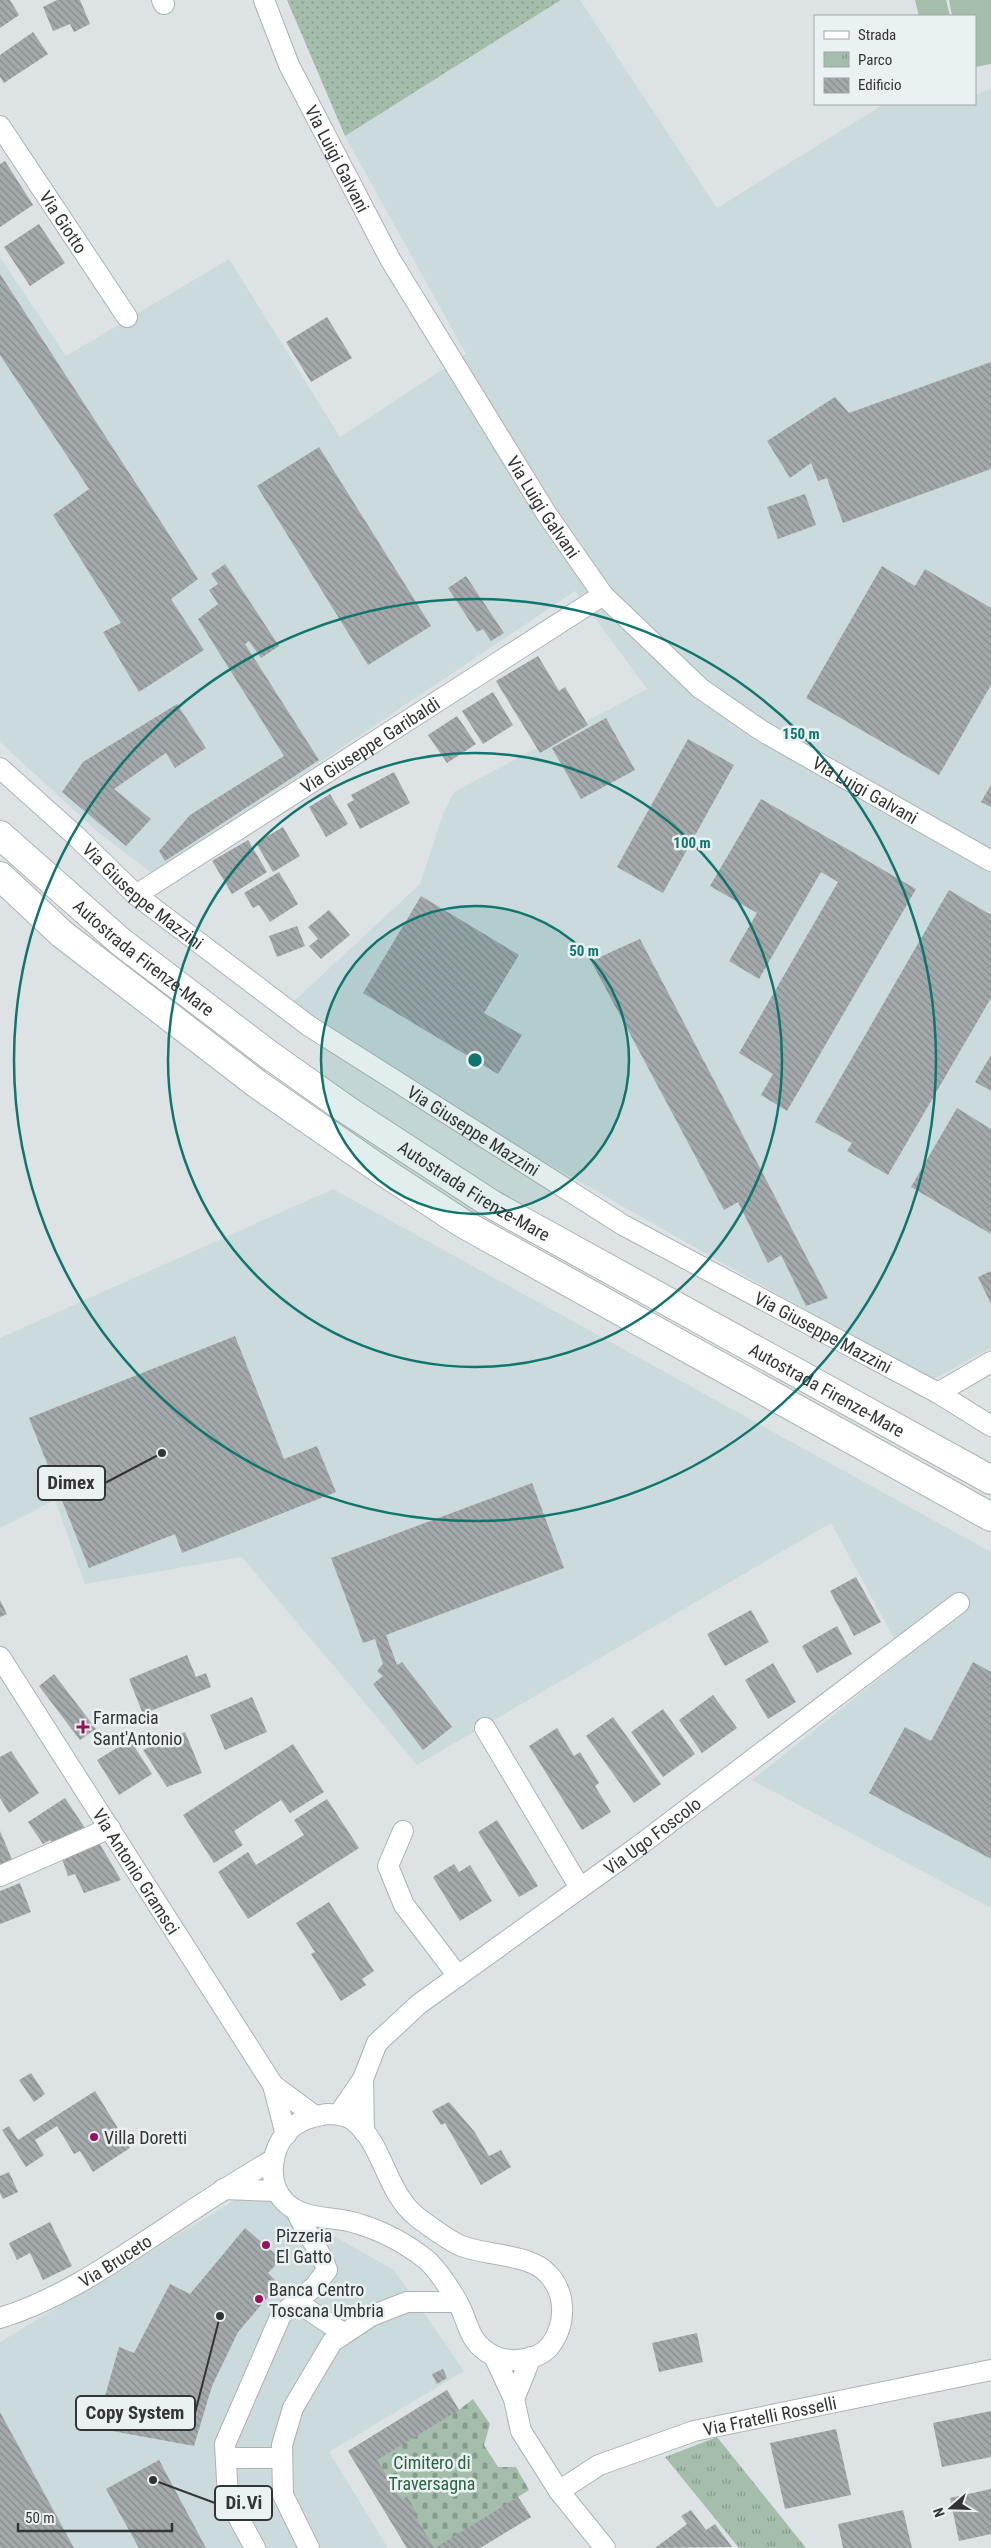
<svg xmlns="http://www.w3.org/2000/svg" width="991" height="2548" font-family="'Roboto Condensed',sans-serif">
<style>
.built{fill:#cadadd}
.grass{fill:url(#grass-dots)}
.cemetery{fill:url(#cemetery-stones)}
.park{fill:url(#park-tufts)}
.pitch{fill:#a5beac}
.building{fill:url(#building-back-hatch)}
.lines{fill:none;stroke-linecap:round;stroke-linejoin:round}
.minor-casing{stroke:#acb3b4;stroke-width:22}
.highway-casing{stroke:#acb3b4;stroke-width:30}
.minor{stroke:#fff;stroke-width:20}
.highway{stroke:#fff;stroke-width:28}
.ring{fill:none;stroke:#0f766e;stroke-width:2.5}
.poi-dot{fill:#9e105d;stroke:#eaf1f2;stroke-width:2}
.labels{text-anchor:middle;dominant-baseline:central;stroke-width:5;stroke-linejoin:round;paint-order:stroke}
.street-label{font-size:18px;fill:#323435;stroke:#eaf1f2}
.poi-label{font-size:18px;fill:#323435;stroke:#eaf1f2;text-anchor:start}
.park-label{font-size:18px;fill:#2a6441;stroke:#eaf1f2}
.centre{fill:#0f766e;stroke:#eaf1f2;stroke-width:2.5}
.ring-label{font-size:15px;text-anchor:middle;font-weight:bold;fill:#0f766e;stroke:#eaf1f2;stroke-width:5;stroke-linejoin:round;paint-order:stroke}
.leader{fill:none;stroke:#323435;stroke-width:2}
.callout-dot{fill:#323435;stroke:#eaf1f2;stroke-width:2}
.callout{fill:#eaf1f2;stroke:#323435;stroke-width:2}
.callout-label{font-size:19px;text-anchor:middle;font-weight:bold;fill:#323435}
</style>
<defs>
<pattern id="grass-dots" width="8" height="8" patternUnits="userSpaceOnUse" patternTransform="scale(1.25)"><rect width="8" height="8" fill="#a5beac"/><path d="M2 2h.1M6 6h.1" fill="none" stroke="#879b8d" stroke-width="1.8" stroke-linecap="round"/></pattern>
<pattern id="cemetery-stones" width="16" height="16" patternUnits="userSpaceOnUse" patternTransform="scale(1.25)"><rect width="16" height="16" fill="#a5beac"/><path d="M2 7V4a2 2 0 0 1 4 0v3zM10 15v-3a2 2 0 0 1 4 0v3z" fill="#879b8d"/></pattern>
<pattern id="park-tufts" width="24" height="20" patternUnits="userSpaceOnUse" patternTransform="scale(1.25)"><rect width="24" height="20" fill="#a5beac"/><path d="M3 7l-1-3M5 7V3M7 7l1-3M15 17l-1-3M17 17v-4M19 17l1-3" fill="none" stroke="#879b8d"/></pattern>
<pattern id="building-back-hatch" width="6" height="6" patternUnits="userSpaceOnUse" patternTransform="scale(1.25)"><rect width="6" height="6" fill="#a4a9ac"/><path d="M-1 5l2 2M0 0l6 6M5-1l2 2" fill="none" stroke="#868a8d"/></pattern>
</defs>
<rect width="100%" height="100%" fill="#dde3e5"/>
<path class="built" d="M561,0H580L717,208L884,104H975V95L991,89V1348L930,1381L450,1108L293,1002L420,884L443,814L454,792L647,689L575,591L153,874L98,832L0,742V257L66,356L229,259L340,437L466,354L345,136Z
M333,1189L991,1552V1908L752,1780L905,1658L831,1523L417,1765L242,1557L85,1584L55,1500L0,1528V1338Z
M252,2190L394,2270L464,2371L329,2452L388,2548H0V2342Z"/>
<path class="grass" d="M287,0H561L345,136Z"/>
<path class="cemetery" d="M447,2390L459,2410L473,2399L490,2424L484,2445L498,2467H516L529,2490L518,2497L531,2517L480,2548H407L348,2451Z"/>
<path class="park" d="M717,2437L806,2548H739L665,2457Z"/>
<path class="pitch" d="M915,0H946L950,16H919Z
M949,0H991V64L975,67V16H952Z"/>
<path class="building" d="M0,0H10L19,15L0,28Z
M57,0H80L90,24L74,32L70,24L53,31L43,7Z
M33,32L48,54L4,83L0,77V55Z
M5,161L33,205L0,227V164Z
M39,224L65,263L30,286L4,247Z
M0,274L198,579L171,599L204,650L139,692L103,632L121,623L53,515L89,489L0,355Z
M327,317L352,358L311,382L286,342Z
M991,362V469L843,523L827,478L818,481L811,463L790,478L767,441L835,397L849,413Z
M319,447L431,626L368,665L257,486Z
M805,494L816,525L778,539L767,507Z
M225,564L279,646L261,658L249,641L245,644L319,760L165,861L159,851L190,815L284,756L198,619L218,604L209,590L218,584L211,574Z
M882,566L915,586L925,569L991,608V685L939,775L806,698Z
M466,576L504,633L491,641L483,629L477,632L448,588Z
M538,656L559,691L565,687L588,725L540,753L496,681Z
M493,692L513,725L483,744L462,711Z
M177,704L206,748L175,768L166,753L114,789L151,819L126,846L62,792L83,762Z
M457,716L476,744L447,763L428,735Z
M606,718L635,770L581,799L552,748Z
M688,739L734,765L663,893L617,867Z
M394,772L410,803L360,829L347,804L354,800L351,795Z
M991,785V807L981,802Z
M330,794L348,824L326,837L309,807Z
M761,799L916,889L787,1111L761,1095L773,1074L739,1053L838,882L821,872L759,979L729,961L757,913L710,886Z
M283,827L300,856L273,872L256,843Z
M248,840L267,872L232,894L212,861Z
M279,872L298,904L270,922L259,905L253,908L244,893Z
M949,890L991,915V998L888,1175L847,1151L852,1143L815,1122Z
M421,896L519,955L484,1013L522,1035L498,1074L363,993Z
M329,910L350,935L321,959L309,946L318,939L308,927Z
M297,926L305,946L277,957L269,936Z
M640,939L828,1298L806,1306L781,1255L768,1263L738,1202L724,1210L591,961Z
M991,1055V1091L975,1082Z
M957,1108L991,1129V1234L911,1187Z
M991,1271V1304L978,1277Z
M235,1336L284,1459L317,1446L336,1492L182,1553L175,1534L89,1568L29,1418Z
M532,1483L564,1568L386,1635L397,1665L402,1662L452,1727L423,1750L373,1684L383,1676L377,1671L383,1664L375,1639L363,1643L331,1558Z
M856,1577L881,1622L854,1636L830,1591Z
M0,1600L7,1614L0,1617Z
M751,1610L769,1642L725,1666L707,1634Z
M837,1626L852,1654L817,1673L802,1646Z
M187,1655L196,1677L206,1673L211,1687L143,1714L129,1679Z
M973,1662L991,1672V1859L869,1793L905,1727L931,1741Z
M773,1663L796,1702L768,1719L745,1680Z
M54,1674L96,1729L80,1740L39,1686Z
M713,1695L737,1728L702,1753L679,1720Z
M252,1697L267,1732L225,1750L210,1715Z
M663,1709L695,1754L663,1777L631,1732Z
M613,1717L661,1784L634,1803L586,1736Z
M557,1728L574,1756L580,1752L599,1783L595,1786L611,1812L582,1830L529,1746Z
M185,1732L202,1773L167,1787L143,1750Z
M130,1740L152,1774L119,1795L97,1760Z
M293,1744L324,1792L290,1813L281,1800L234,1831L243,1845L214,1863L183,1815Z
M11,1751L39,1793L9,1813L0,1798V1757Z
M65,1798L85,1828L55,1847L50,1840L43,1844L28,1822Z
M327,1799L359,1848L248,1919L218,1872L248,1852L256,1865L304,1835L294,1820Z
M497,1820L538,1886L519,1897L478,1832Z
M0,1831L13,1862L0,1868Z
M98,1841L121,1880L84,1893L75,1874L68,1876L61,1856Z
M454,1864L459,1872L470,1865L492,1901L460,1921L433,1877Z
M20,1883L31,1912L0,1924V1891Z
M329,1902L374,1971L362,1979L366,1985L341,2001L311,1954L315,1952L296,1923Z
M31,2073L45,2094L34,2102L19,2080Z
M95,2091L130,2148L93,2172L80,2151L74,2154L57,2126L35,2140L44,2155L26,2167L2,2130L9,2126L18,2140Z
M449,2102L474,2131L489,2156L501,2150L511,2167L481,2185L445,2123L441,2125L432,2111Z
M9,2172L18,2192L3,2199L0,2193V2176Z
M50,2222L72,2266L43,2280L30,2253L17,2260L9,2243Z
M245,2228L281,2259L268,2273L279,2284L238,2332L212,2386L194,2446L96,2428L119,2347L134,2353L170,2284L190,2294Z
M697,2333L703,2362L659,2372L652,2343Z
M443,2369L447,2378L437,2384L432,2374Z
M447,2390L459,2410L377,2460L402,2500L407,2496L416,2512L413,2513L434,2548H407L348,2451Z
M991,2411V2457L942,2467L933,2423Z
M0,2412L74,2548H0Z
M836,2429L851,2495L785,2509L770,2443Z
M159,2460L206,2548H139L106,2489Z
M991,2489V2534L959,2541L950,2498Z
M518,2497L531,2517L480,2548H435Z
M691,2510L706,2530L715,2524L732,2547L655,2548L687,2524L681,2516Z
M903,2510L912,2548H843L838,2524Z"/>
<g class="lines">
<defs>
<g id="minor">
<path d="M162,0L164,4"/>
<path id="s1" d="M264,0L289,65L390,259L546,513L603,595L700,688L762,731L991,861"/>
<path id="s2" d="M0,126L127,317"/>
<path id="s3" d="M0,768L77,837L136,895L309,1026L623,1225L938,1393L991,1426"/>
<path id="s4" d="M136,895L603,595"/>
<path d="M938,1393L991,1362"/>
<path id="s5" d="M0,1657L273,2085L286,2135"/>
<path d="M485,1728L580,1888"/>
<path d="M403,1831L388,1866L404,1905L458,1976"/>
<path d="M0,1876L110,1828"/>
<path d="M363,2079L364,2132"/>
<path d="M273,2085L315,2116"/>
<path d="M327,2114C336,2114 347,2115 354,2121C384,2145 385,2191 417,2217C429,2226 445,2238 459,2245C484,2256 530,2253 548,2274C567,2294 566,2325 550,2346C538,2361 508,2364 492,2355C467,2341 470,2324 457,2301C450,2289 438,2271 428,2261C407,2244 385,2232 359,2224C334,2215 305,2222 285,2202C264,2181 272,2141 295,2125C304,2118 316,2116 327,2114Z"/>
<path id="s6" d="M339,2114L363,2079L377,2043L419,2004L636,1848L959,1603"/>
<path d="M223,2189L277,2191"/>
<path d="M297,2302L343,2333"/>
<path id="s7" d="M0,2318C59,2300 109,2265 161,2231C198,2206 235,2182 274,2159"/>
<path d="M494,2356L514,2399L521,2431L559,2491L605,2548"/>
<path d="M514,2399L531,2357"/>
<path d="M226,2458H282"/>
<path id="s8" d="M559,2491L599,2465L694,2431L991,2370"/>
<path d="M255,2548L228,2498L225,2444L281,2315L315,2286L327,2270C320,2248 304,2231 296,2210"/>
<path d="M309,2548L283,2495L282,2445L293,2408L332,2342L371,2316L407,2302H457"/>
</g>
<g id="highway">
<path id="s9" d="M0,835L121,942L268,1054L347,1110L493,1205L991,1480"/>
<path d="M0,876L62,934L257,1084L378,1168L462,1223L991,1517"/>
</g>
</defs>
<use href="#minor" class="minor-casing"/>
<use href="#highway" class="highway-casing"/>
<use href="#minor" class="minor"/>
<use href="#highway" class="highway"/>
</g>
<circle cx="475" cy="1060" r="154" fill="#0f766e" fill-opacity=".12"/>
<g class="ring">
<circle cx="475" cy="1060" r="154"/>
<circle cx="475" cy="1060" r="307"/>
<circle cx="475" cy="1060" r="461"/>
</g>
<g class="poi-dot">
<path d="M80.5 1719.5h5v5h5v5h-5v5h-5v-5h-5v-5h5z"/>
<circle cx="94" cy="2137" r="5"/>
<circle cx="266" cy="2245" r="5"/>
<circle cx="259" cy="2299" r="5"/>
</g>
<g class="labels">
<g class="street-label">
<text stroke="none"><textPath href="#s1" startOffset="175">Via Luigi Galvani</textPath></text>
<text stroke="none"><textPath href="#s2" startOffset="115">Via Giotto</textPath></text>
<text stroke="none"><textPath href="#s1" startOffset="580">Via Luigi Galvani</textPath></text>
<text stroke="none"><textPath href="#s4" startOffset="278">Via Giuseppe Garibaldi</textPath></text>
<text stroke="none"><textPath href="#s1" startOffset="1015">Via Luigi Galvani</textPath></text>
<text stroke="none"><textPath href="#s3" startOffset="192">Via Giuseppe Mazzini</textPath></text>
<text stroke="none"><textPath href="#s9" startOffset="189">Autostrada Firenze-Mare</textPath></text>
<text stroke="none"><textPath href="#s3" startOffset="598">Via Giuseppe Mazzini</textPath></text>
<text stroke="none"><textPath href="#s9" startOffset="594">Autostrada Firenze-Mare</textPath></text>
<text stroke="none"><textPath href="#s3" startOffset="1002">Via Giuseppe Mazzini</textPath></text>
<text stroke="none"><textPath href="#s9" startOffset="999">Autostrada Firenze-Mare</textPath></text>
<text stroke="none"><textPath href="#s6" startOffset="426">Via Ugo Foscolo</textPath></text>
<text stroke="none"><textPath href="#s5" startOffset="254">Via Antonio Gramsci</textPath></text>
<text stroke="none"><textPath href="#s7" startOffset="129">Via Bruceto</textPath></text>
<text stroke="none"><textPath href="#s8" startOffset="226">Via Fratelli Rosselli</textPath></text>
</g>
<g class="poi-label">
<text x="93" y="1717">Farmacia<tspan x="93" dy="21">Sant'Antonio</tspan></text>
<text x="104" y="2137">Villa Doretti</text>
<text x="276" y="2235">Pizzeria<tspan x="276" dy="21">El Gatto</tspan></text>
<text x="269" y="2289">Banca Centro<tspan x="269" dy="21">Toscana Umbria</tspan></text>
</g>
<g class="park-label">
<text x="432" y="2462">Cimitero di<tspan x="432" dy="21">Traversagna</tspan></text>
</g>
</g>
<circle cx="475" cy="1060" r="8" class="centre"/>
<g class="ring-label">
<text x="801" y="739">150 m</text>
<text x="692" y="848">100 m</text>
<text x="584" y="956">50 m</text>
</g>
<path class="leader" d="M162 1453L105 1483M220 2316L195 2413M153 2480L215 2503"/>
<g class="callout-dot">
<circle cx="162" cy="1453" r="5"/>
<circle cx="220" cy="2316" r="5"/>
<circle cx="153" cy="2480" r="5"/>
</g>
<g class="callout">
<rect x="38" y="1466" width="67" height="34" rx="5"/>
<rect x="76" y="2396" width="119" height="34" rx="5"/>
<rect x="215" y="2486" width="57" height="34" rx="5"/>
</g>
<g class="callout-label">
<text x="71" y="1489">Dimex</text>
<text x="135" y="2419">Copy System</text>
<text x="244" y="2509">Di.Vi</text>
</g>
<rect x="814" y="15" width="162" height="90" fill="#eaf1f2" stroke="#a0a5a6"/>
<rect x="824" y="31" width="25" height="8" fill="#ffffff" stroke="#a0a5a6"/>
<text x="858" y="40" font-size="15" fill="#323435">Strada</text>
<rect x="824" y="52" width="25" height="15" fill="url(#park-tufts)" stroke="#a0a5a6"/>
<text x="858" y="65" font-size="15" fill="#323435">Parco</text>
<rect x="824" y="78" width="25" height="15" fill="url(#building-back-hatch)" stroke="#a0a5a6"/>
<text x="858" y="90" font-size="15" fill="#323435">Edificio</text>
<g transform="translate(951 2508) rotate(250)" stroke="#eaf1f2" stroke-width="4" paint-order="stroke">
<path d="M0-4L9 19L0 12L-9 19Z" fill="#323435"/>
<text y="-8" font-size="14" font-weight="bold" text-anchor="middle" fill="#323435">N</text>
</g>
<path d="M18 2523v8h154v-8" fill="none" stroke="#323435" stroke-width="2.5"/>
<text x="25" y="2523" font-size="15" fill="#323435" stroke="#eaf1f2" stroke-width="4" paint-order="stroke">50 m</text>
</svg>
